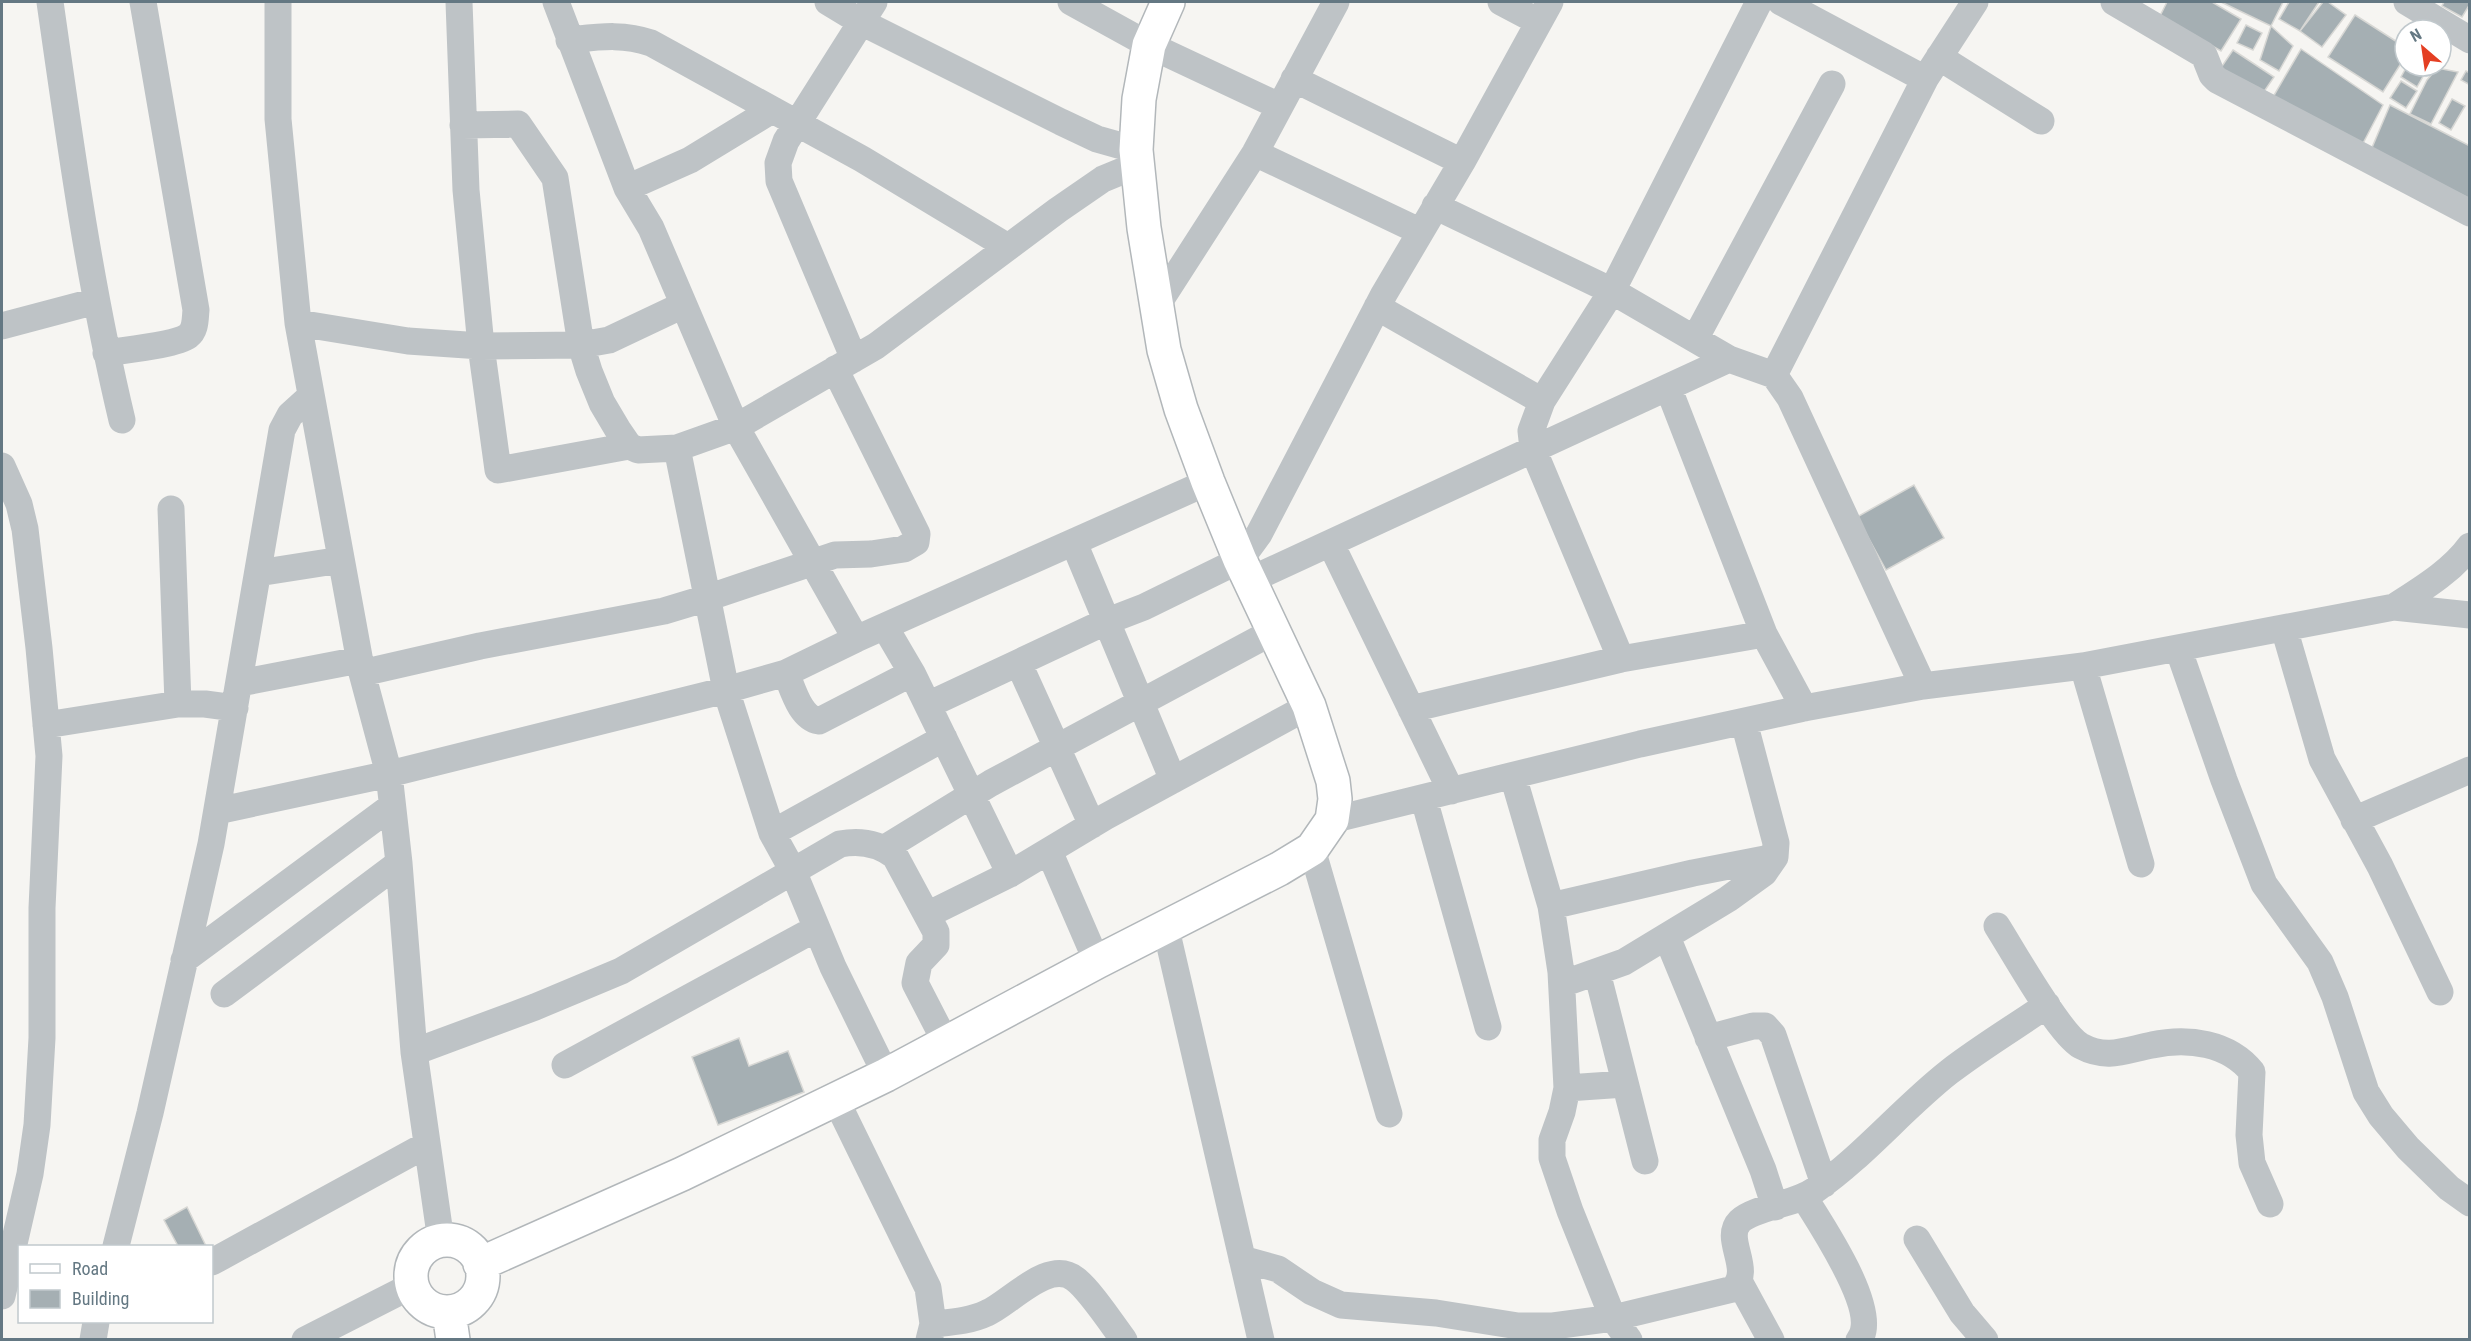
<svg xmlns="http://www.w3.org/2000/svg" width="2471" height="1341" font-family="'Roboto Condensed',sans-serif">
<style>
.building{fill:#a5afb3;stroke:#d7d7d4;stroke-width:1.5}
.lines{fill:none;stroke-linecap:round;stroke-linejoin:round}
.major-casing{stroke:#b2b7ba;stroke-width:36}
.minor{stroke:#bec3c6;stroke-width:27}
.major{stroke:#fff;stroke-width:33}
</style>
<rect width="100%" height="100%" fill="#f6f5f2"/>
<path class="building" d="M2167,2H2212L2241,19L2221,51L2160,16Z
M2221,2H2283L2271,26Z
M2289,2H2319L2300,31L2279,19Z
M2323,2H2328L2346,15L2322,47L2300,31Z
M2444,2H2470V4L2462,17L2442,6Z
M2355,15L2405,47V57L2383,92L2328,57Z
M2246,25L2262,33L2253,50L2237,43Z
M2271,26L2293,46L2279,71L2260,60Z
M2301,49L2383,105L2359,151L2273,97Z
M2233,50L2274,77L2259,99L2218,72Z
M2407,66H2429L2417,87L2401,77Z
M2437,68L2458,72L2431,124L2410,114L2427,80Z
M2466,71L2470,73V85L2461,80Z
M2401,81L2417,91L2406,108L2390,98Z
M2452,99L2465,106L2451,130L2439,123Z
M2390,105L2470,146V199L2371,150Z
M1914,485L1944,538L1886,570L1857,517Z
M739,1038L749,1066L788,1051L804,1092L718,1125L692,1057Z
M187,1207L206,1246H178L164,1220Z"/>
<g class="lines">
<defs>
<path id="major" d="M411 1276a36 36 0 1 1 72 0a36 36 0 1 1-72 0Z
M480,1264L682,1174L886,1075L1097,962L1279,869L1312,849L1332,820L1335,799L1333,781L1309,706L1240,560L1208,482L1181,409L1164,350L1144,228L1136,150L1139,99L1149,45L1168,2
M449,1312L453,1340"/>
</defs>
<use href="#major" class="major-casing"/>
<path class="minor" d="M50,2C70,142 89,282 122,420
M278,2V119L298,323L362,673L389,774L399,863L414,1052L441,1241
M459,2L466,190L481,346L498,470L629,446
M556,2L627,188L651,228L736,427L856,639L1208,482
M828,2L861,22L1061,122L1097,139L1136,150
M1071,2L1149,45L1279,106
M1501,2L1539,22
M1781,2L1925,79
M2114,2L2204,55L2212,75L2217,80L2470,213
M2407,2L2470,40
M569,40C598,37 623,33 651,43L862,159L1008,247
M1939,57L2041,121
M1294,79L1462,162
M463,125L518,124L555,178L581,345L589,371L602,403L618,430L629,446L638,450L677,448L736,427L876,346L1058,210L1103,179L1137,165
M1255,153L1419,231
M627,188L690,160L772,110
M1435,206L1612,291L1729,359L1774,375L1790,398L1923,686
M1156,307L1255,153L1336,2
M1377,307L1542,401
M298,323L408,341L481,346L581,345L609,340L683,305
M2,326L96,301
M1695,339L1832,84
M106,353C123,350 176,345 188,336C196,330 195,319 196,310L143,2
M854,359L779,181L778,163L786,141L874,2
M1774,375L1925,79L1975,2
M1668,387L1764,634L1804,708
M677,448L726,690L772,833L793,871L833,967L886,1075
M2,466L19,504L25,529L39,648L49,756L42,908V1038L37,1125L30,1174L2,1296
M171,509L178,704
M1074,543L1173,780
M1331,544L1451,791
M258,573L341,560
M1250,580L1729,359
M2394,607C2420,590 2451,572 2470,546
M885,627L912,673L1010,874
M2284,628L2322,759L2380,866L2440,992
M2178,648L2224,780L2264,884L2320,962L2335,997L2366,1092L2381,1116L2408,1148L2449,1188L2470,1203
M1621,659L1533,449L1531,431L1542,401L1612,291L1759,2
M1019,664L1092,825
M2083,666L2141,864
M362,673L480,646L664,611L707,598L835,555L871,554L904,549L916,542L917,534L835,369
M786,673C793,689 800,718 819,721L912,673
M240,683L359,660
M928,705L1105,622L1144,607L1240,560L1259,534L1384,294L1462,162L1550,2
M1411,709L1621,659L1764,634
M46,725L178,704H205L235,708
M1513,776L1551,906L1561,972L1567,1088L1562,1112L1552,1140V1158L1570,1211L1613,1318L1629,1340
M1424,799L1488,1027
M217,811L389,774L726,690L786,673L856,639
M1332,820L1640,744L1804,708L1923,686L2083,666L2394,607L2470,615
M2354,820L2470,770
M772,833L944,738
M885,848L991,783L1274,631
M1312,849L1389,1114
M1049,851L1097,962
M1551,906L1693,873L1775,857
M927,915L1010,874L1105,817L1309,706
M1997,926C2013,951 2059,1034 2081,1046C2107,1060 2126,1050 2152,1045C2188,1037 2229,1043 2252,1072L2249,1135L2252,1163L2270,1204
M1166,929L1261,1340
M1667,937L1763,1170L1775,1207
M184,960L392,806
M1597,972L1645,1161
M1562,984L1624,962L1728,899L1764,873L1775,857L1776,843L1744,722
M224,994L399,863
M1708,1038L1753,1026H1765L1773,1035L1824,1184
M414,1052L535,1007L621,971L840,844C860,840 878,843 895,856L936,932V945L919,963L915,983L946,1043
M565,1065L815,929
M1567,1088L1625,1084
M836,1100L928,1288L933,1324L929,1340
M1804,1197C1820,1223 1881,1312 1859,1340
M1917,1239L1962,1313L1985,1340
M116,1246L150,1113L211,844L282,430L290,415L311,396
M1242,1259L1278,1269L1312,1292L1341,1305L1436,1313L1518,1326H1553L1613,1318L1733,1289C1754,1269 1722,1239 1740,1221C1755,1207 1794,1205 1815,1190C1864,1156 1902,1109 1949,1072C1980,1048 2015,1027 2047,1005
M212,1262L426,1145
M1740,1283L1771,1340
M933,1324C952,1322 970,1321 987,1313C1010,1303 1049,1258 1075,1279C1089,1289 1112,1324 1124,1340
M93,1340L96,1322
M305,1340L411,1286"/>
<use href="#major" class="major"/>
</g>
<rect width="2471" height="1341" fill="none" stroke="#647883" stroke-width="6"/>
<rect x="18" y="1245" width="195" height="78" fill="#ffffff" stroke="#c1c9cd" stroke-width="1.5"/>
<rect x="30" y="1264" width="30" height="9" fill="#ffffff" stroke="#c1c9cd" stroke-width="1.5"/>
<text x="72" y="1275" font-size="18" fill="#647883">Road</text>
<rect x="30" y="1290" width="30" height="18" fill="#a5afb3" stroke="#c1c9cd" stroke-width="1.5"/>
<text x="72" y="1305" font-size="18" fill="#647883">Building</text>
<g transform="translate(2423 48) rotate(331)"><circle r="28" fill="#ffffff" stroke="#c1c9cd" stroke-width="1.5"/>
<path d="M0-4.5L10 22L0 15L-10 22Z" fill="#e43f23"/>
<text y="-9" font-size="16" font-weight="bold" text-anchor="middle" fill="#647883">N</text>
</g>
</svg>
